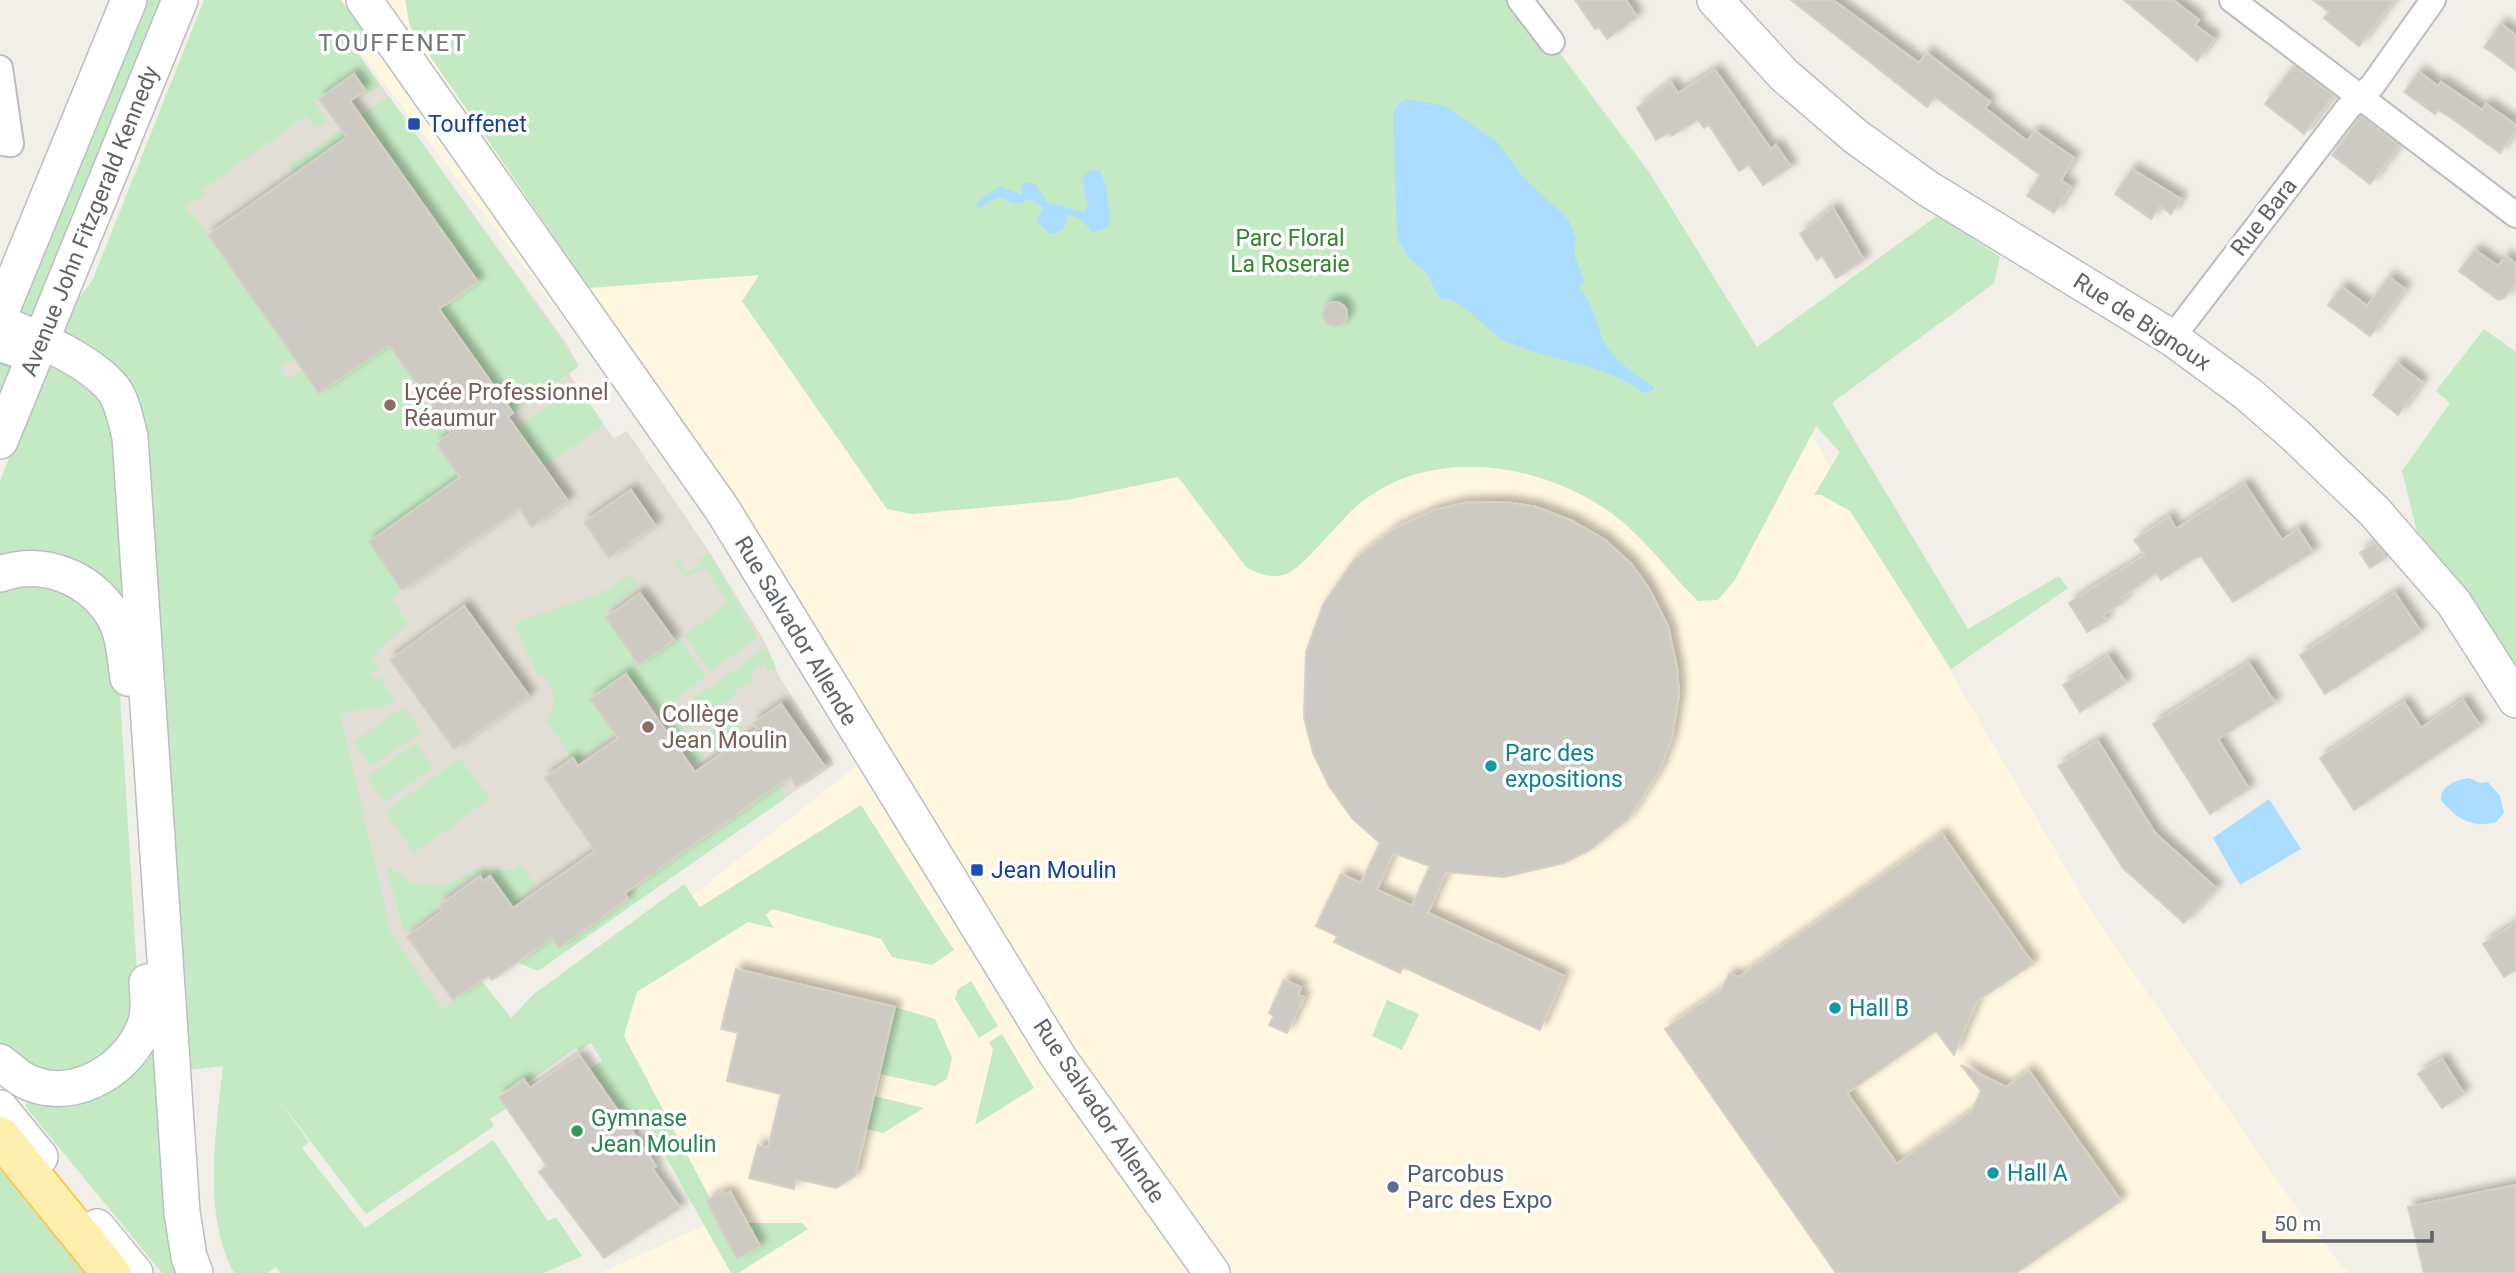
<svg xmlns="http://www.w3.org/2000/svg" width="2516" height="1273" font-family="Roboto,sans-serif">
<style>
.commercial{fill:#fff6df}
.education{fill:#e2ded5}
.green{fill:#c4eac3}
.water{fill:#adf}
.building{fill:#cdcac4;stroke:#d7d0c5;stroke-width:2;fill-rule:evenodd;filter:url(#shadow)}
.lines{fill:none;stroke-linecap:round;stroke-linejoin:round}
.street-casing{stroke:#b9bdc1;stroke-width:28}
.secondary-casing{stroke:#babec3;stroke-width:38}
.primary-casing{stroke:#fbc657;stroke-width:42}
.street{stroke:#fff;stroke-width:24}
.secondary{stroke:#fff;stroke-width:35}
.primary{stroke:#ffefaf;stroke-width:38}
.transit-dot{fill:#1a4fb4;stroke:#fff;stroke-width:2.5}
.education-dot{fill:#8d6e63;stroke:#fff;stroke-width:2.5}
.culture-dot{fill:#0f9aa8;stroke:#fff;stroke-width:2.5}
.leisure-dot{fill:#2e9e5b;stroke:#fff;stroke-width:2.5}
.service-dot{fill:#5c6f8a;stroke:#fff;stroke-width:2.5}
.labels{text-anchor:middle;dominant-baseline:central;stroke-width:7;stroke-linejoin:round;paint-order:stroke}
.transit-label{font-size:23px;fill:#164399;stroke:#fff;text-anchor:start}
.street-label{font-size:23px;fill:#5e6368;stroke:#fff}
.park-label{font-size:23px;fill:#308630;stroke:#fff}
.education-label{font-size:23px;fill:#785e54;stroke:#fff;text-anchor:start}
.culture-label{font-size:23px;fill:#0d838f;stroke:#fff;text-anchor:start}
.leisure-label{font-size:23px;fill:#27864d;stroke:#fff;text-anchor:start}
.service-label{font-size:23px;fill:#4e5e75;stroke:#fff;text-anchor:start}
.neighbourhood-label{font-size:24px;letter-spacing:2px;fill:#6f757a;stroke:#fff}
</style>
<defs>
<filter id="shadow"><feDropShadow dx="6" dy="-6" stdDeviation="3.5" flood-color="#0004"/></filter>
</defs>
<rect width="100%" height="100%" fill="#f1efe7"/>
<path class="commercial" d="M321,0H1145L1795,407L2092,913L2302,1216L2348,1273H601L705,1225L572,990L886,743Z"/>
<path class="education" d="M356,51L566,343L579,366L569,374L614,439L627,431L710,553L765,642L778,674L834,764L787,797L778,786L625,894L628,899L559,948L533,951L492,980L488,976L442,1010L286,1022L172,183Z"/>
<path class="green" d="M138,0H165L36,325L14,320Z
M204,0H341L367,37L356,51L380,85L367,94L353,74L314,102L327,121L316,128L306,116L202,190L205,195L186,205L189,214L192,213L206,231L295,358L279,368L287,380L303,369L320,393L389,345L451,433L436,444L459,477L369,542L402,590L391,599L408,623L371,657L379,669L370,673L375,680L380,677L395,700L388,705L340,713L391,933L442,1009L482,981L511,1018L534,994L684,884L700,907L861,805L954,950L932,965L892,957L881,939L772,909L766,915L774,928L748,922L637,992L624,1036L712,1202L708,1205L737,1258L747,1223H802L808,1229L738,1273H731L647,1123L636,1133L591,1069L602,1061L591,1043L579,1051L576,1048L528,1082L523,1077L498,1096L506,1109L490,1119L494,1126L366,1214L279,1100L309,1142L302,1148L365,1228L493,1140L548,1221L556,1217L582,1256L544,1273H280L276,1267L267,1273H234C202,1214 216,1130 223,1066L180,1071L137,417L63,340C61,313 79,300 93,279Z
M405,0H1520L1649,172L1757,347L1938,215L2000,257L1994,283L1832,403L1968,629L2059,576L2068,588L1951,669L1850,511L1821,495H1814L1840,452L1816,426L1735,580L1718,600L1698,601C1666,570 1642,533 1604,508C1532,461 1429,447 1359,504C1343,517 1302,569 1286,574C1271,579 1258,574 1246,567L1178,477L1067,500L912,514L887,509L742,301L759,275L589,288L410,27Z
M389,96L579,366L513,413L439,309L478,281L366,124L294,174L287,164L299,159Z
M2484,329L2516,352V673L2419,540L2402,471L2450,403L2436,391Z
M0,354L17,359L0,414Z
M54,361L114,407L133,615L0,562V481L45,367Z
M577,385L604,425L543,467L516,428Z
M710,553L757,638L710,671L684,635L728,602L705,568L686,577L673,560L677,558L687,572L701,564L698,559Z
M631,575L638,586L603,612L639,664L678,637L706,676L660,712L626,674L590,699L615,734L576,763L546,721C559,704 556,682 536,672L515,627L519,621L600,593Z
M23,579L86,599L118,663L138,988L131,1028L86,1073L39,1074L0,1050V586Z
M767,647L776,668L768,671L764,664L753,670L751,684L739,687L730,700L717,705L709,719L672,736L662,721Z
M404,707L421,732L371,766L354,741Z
M732,715L742,728L693,762L684,750Z
M416,743L433,768L384,802L367,777Z
M460,758L490,799L414,853L385,812Z
M778,785L787,797L538,971L519,963L534,951L497,897L503,892L490,873L484,877L477,873L437,902L439,908L404,933L387,869L390,867L412,884L447,885L475,870H514L520,865L536,885L522,896L559,948L628,899L625,893Z
M971,981L998,1026L979,1038L955,999L958,989Z
M1387,1000L1419,1014L1402,1050L1372,1036Z
M895,1007L935,1019L952,1058L947,1079L935,1086L880,1074Z
M153,1025L182,1273H162L25,1106L35,1094Z
M1002,1034L1034,1088L975,1125L993,1050L989,1042Z
M874,1096L924,1108L883,1133L866,1129Z
M0,1166L87,1273H0Z"/>
<path class="water" d="M1407,99L1445,106L1498,143L1523,177L1568,219L1576,238L1574,253L1584,281L1578,287C1595,302 1595,327 1607,347C1618,364 1637,375 1654,387V391L1644,393C1606,364 1554,361 1509,343C1483,332 1469,299 1439,298L1427,274L1409,258L1397,239L1393,114L1397,105Z
M1092,169L1100,171C1106,182 1112,215 1109,227L1092,232L1082,220L1068,214L1063,230L1050,234L1037,222L1043,207L1030,199L1019,204L997,197L978,209L976,203L1000,186L1022,195L1021,186L1027,182L1035,184L1047,202L1084,212L1088,205L1081,178Z
M2469,778L2480,783L2488,782L2500,796L2504,813L2496,822C2472,829 2456,818 2441,800C2440,786 2456,780 2469,778Z
M2269,799L2301,849L2240,885L2213,838Z"/>
<path class="building" d="M1575,0H1626L1637,17L1607,39L1599,27L1595,29Z
M1791,0H1833L1919,63L1927,53L1990,102L1985,108L2027,141L2035,131L2074,158L2061,180L2071,187L2054,213L2027,196L2040,175L1935,97L1927,107Z
M2124,0H2173L2199,20L2195,25L2214,39L2197,61Z
M2313,0H2394L2359,46L2324,18L2329,12Z
M2501,24L2516,35V70L2484,47Z
M2294,66L2333,95L2304,134L2265,104Z
M1715,70L1771,149L1776,145L1791,167L1763,185L1749,165L1739,171L1709,125L1704,128L1698,120L1671,136L1668,133L1656,140L1637,108L1671,83L1678,93Z
M2419,72L2438,86L2441,82L2482,110L2486,104L2516,125V130L2500,153L2451,118L2438,110L2435,114L2404,92Z
M354,74L365,90L350,101L478,282L439,309L513,413L508,417L568,501L532,527L519,508L402,590L369,542L460,477L436,444L451,433L389,345L319,393L208,235L347,137L319,99Z
M2361,116L2399,146L2370,184L2332,155Z
M2132,169L2181,199L2171,214L2160,206L2151,219L2115,194Z
M1833,208L1864,260L1836,278L1822,256L1817,260L1800,234Z
M2475,250L2498,266L2506,256L2516,264V283L2504,298L2498,300L2459,271Z
M2389,277L2405,289L2370,336L2328,305L2342,287L2367,306Z
M1323 314a12 12 0 1 1 24 0a12 12 0 1 1-24 0Z
M2397,363L2422,382L2398,415L2373,395Z
M2245,484L2282,540L2298,529L2313,552L2233,602L2201,556L2195,558L2161,580L2156,573L2122,598L2124,602L2103,615L2106,621L2087,632L2069,603L2145,555L2134,540L2169,517L2176,529Z
M631,490L655,525L609,558L584,522Z
M1505,502L1536,507L1572,521L1605,540L1631,564L1648,587L1668,626L1677,668L1679,695L1672,737L1660,769L1629,818L1590,850L1564,863L1504,877L1446,872L1428,913L1564,976L1540,1030L1403,967L1400,973L1334,942L1337,936L1316,926L1341,874L1361,883L1380,843L1352,818L1329,786L1313,753L1304,718L1306,652L1323,605L1354,560L1395,528L1435,510L1463,503ZM1393,853L1430,866L1412,906L1377,890Z
M2375,543L2384,553V559L2370,568L2360,553Z
M640,593L674,640L639,665L606,618Z
M2395,593L2421,632L2325,694L2300,655Z
M464,606L529,696L454,749L390,660Z
M2108,656L2126,683L2080,712L2063,685Z
M2249,663L2275,703L2218,739L2249,789L2210,814L2153,724Z
M626,674L695,772L757,729L753,723L781,704L825,767L796,786L790,777L625,893L628,899L559,948L551,938L492,980L489,976L453,1000L407,937L442,911L439,906L480,876L483,881L490,876L513,908L595,851L545,778L573,758L578,766L618,738L590,699Z
M2463,700L2480,726L2354,810L2320,758L2404,702L2421,728Z
M2098,741L2155,833L2216,888L2184,923L2123,868L2058,766Z
M1942,834L2033,964L1977,1001L1954,1055L1936,1031L1847,1093L1897,1164L1972,1111L1981,1091L1961,1065L2006,1087L2029,1071L2121,1201L2016,1273H1836L1665,1029L1721,990L1729,974L1739,977Z
M2516,923V970L2504,977L2483,944Z
M736,969L895,1007L855,1176L836,1188L796,1179L794,1189L749,1178L758,1145L768,1148L781,1094L727,1081L738,1033L721,1029Z
M1284,980L1301,987L1298,995L1304,997L1287,1033L1269,1025L1274,1016L1269,1013Z
M579,1055L656,1166L652,1168L680,1208L604,1258L539,1172L547,1166L499,1097L524,1080L530,1088Z
M2442,1059L2464,1094L2442,1108L2418,1074Z
M2516,1185V1273H2424L2408,1207Z
M723,1192L725,1195L730,1192L760,1246L737,1259L706,1201Z"/>
<g class="lines">
<defs>
<path id="street" d="M1520,0L1552,42
M2232,0L2516,215
M0,68L11,144L0,143
M2172,338L2348,108L2372,86L2433,0
M0,349L33,361"/>
<path id="secondary" d="M364,0L722,509L1059,1058L1212,1273
M1715,0L1784,75L1855,136L1927,188L2172,338L2248,394L2295,435L2374,511L2454,603L2516,700
M0,314L129,0
M0,323C34,337 91,360 114,390C123,403 126,422 130,437L182,1212L189,1257L195,1273
M0,441L180,0
M0,574C43,559 89,577 113,615C124,633 125,658 128,678
M0,1062C7,1067 14,1074 22,1079C67,1105 124,1074 143,1030C150,1016 148,998 147,982
M0,1108L40,1157
M97,1227L135,1273"/>
<path id="primary" d="M0,1136L111,1273"/>
</defs>
<use href="#street" class="street-casing"/>
<use href="#secondary" class="secondary-casing"/>
<use href="#primary" class="primary-casing"/>
<use href="#street" class="street"/>
<use href="#secondary" class="secondary"/>
<use href="#primary" class="primary"/>
</g>
<g class="transit-dot">
<rect x="407" y="117" width="14" height="14" rx="3.5"/>
<rect x="970" y="863" width="14" height="14" rx="3.5"/>
</g>
<g class="education-dot">
<circle cx="390" cy="405" r="7"/>
<circle cx="648" cy="727" r="7"/>
</g>
<g class="culture-dot">
<circle cx="1491" cy="766" r="7"/>
<circle cx="1835" cy="1008" r="7"/>
<circle cx="1993" cy="1173" r="7"/>
</g>
<circle class="leisure-dot" cx="577" cy="1131" r="7"/>
<circle class="service-dot" cx="1393" cy="1187" r="7"/>
<g class="labels">
<g class="transit-label">
<text x="428" y="124">Touffenet</text>
<text x="991" y="870">Jean Moulin</text>
</g>
<g class="street-label">
<text transform="translate(2264 217) rotate(-52)">Rue Bara</text>
<text transform="translate(90 221) rotate(-68)">Avenue John Fitzgerald Kennedy</text>
<text transform="translate(2142 322) rotate(33)">Rue de Bignoux</text>
<text transform="translate(796 631) rotate(59)">Rue Salvador Allende</text>
<text transform="translate(1099 1111) rotate(56)">Rue Salvador Allende</text>
</g>
<g class="park-label">
<text x="1290" y="238">Parc Floral<tspan x="1290" dy="26">La Roseraie</tspan></text>
</g>
<g class="education-label">
<text x="404" y="392">Lycée Professionnel<tspan x="404" dy="26">Réaumur</tspan></text>
<text x="662" y="714">Collège<tspan x="662" dy="26">Jean Moulin</tspan></text>
</g>
<g class="culture-label">
<text x="1505" y="753">Parc des<tspan x="1505" dy="26">expositions</tspan></text>
<text x="1849" y="1008">Hall B</text>
<text x="2007" y="1173">Hall A</text>
</g>
<g class="leisure-label">
<text x="591" y="1118">Gymnase<tspan x="591" dy="26">Jean Moulin</tspan></text>
</g>
<g class="service-label">
<text x="1407" y="1174">Parcobus<tspan x="1407" dy="26">Parc des Expo</tspan></text>
</g>
<g class="neighbourhood-label">
<text x="393" y="43">TOUFFENET</text>
</g>
</g>
<path d="M2264 1231v10h168v-10" fill="none" stroke="#5e6368" stroke-width="3.5"/>
<text x="2274" y="1231" font-size="21" fill="#5e6368" stroke="#ffffff" stroke-width="5" paint-order="stroke">50 m</text>
</svg>
